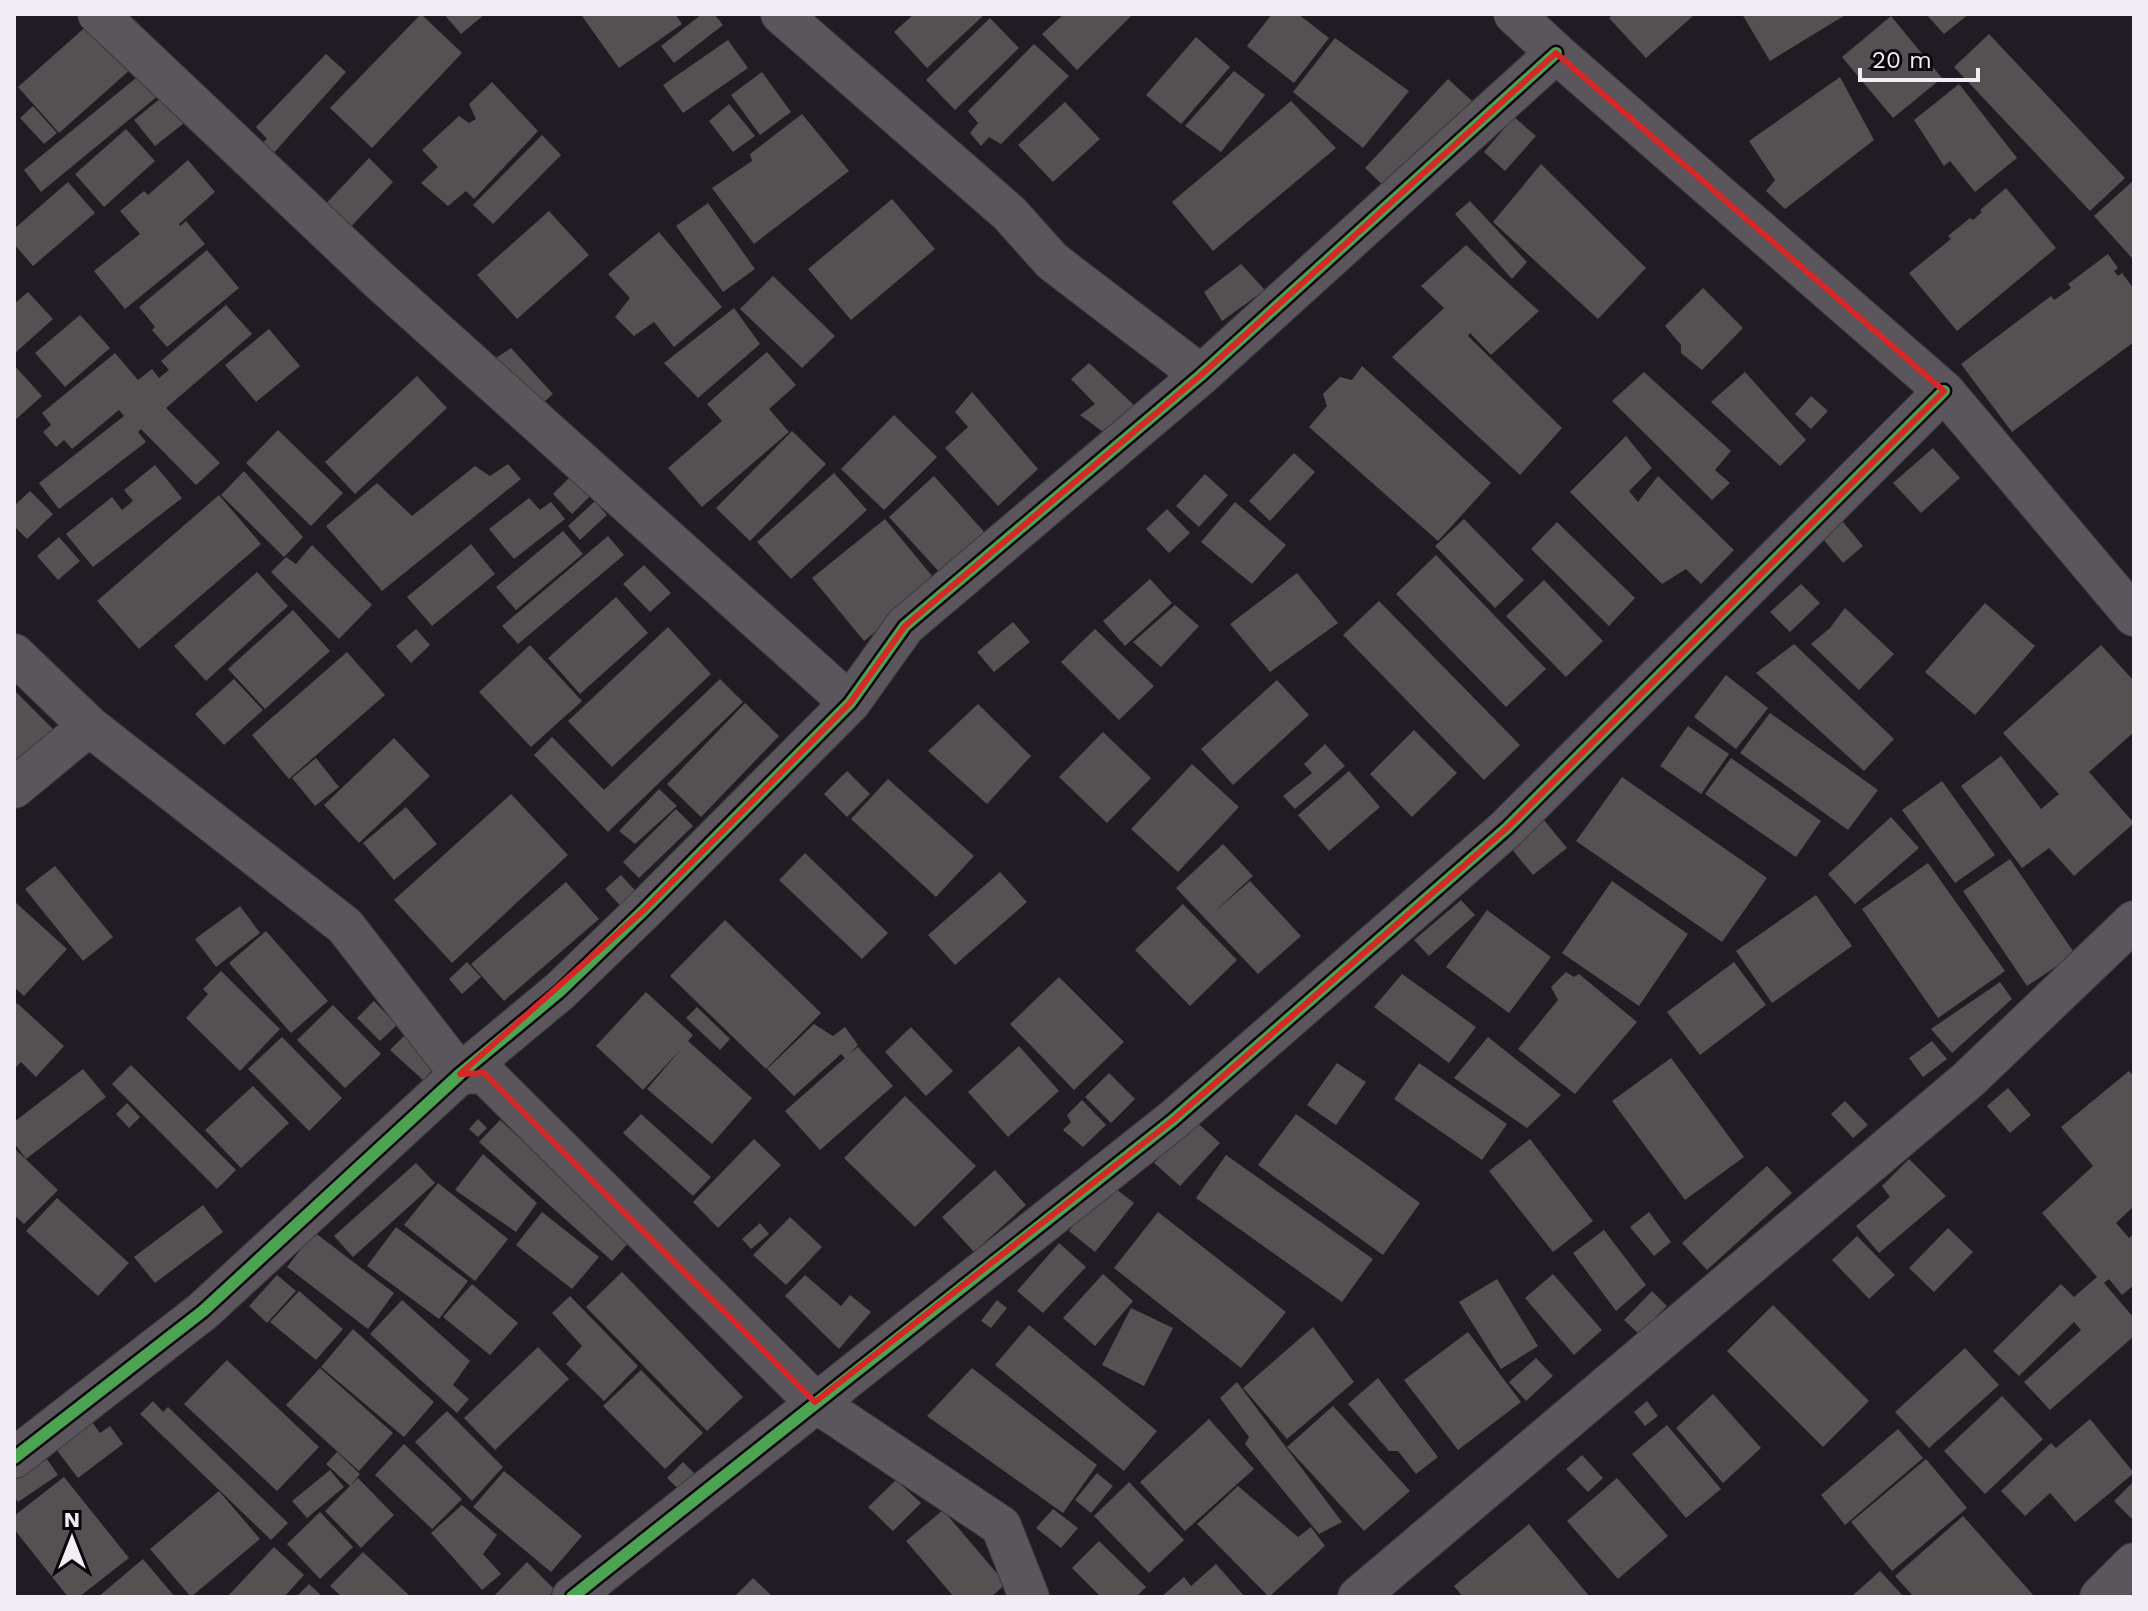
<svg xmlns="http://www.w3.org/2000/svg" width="2148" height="1611" font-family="'Work Sans',sans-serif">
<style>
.building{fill:#555051}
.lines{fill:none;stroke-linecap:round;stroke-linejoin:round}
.minor-casing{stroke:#3c383e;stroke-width:42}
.minor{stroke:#5a565c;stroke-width:40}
.cycleway-casing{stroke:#09060b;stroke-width:17}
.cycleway{stroke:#4ca352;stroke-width:12}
.marked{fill:none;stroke:#d62828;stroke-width:6;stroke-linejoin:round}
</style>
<rect width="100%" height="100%" fill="#211c24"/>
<path class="building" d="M421,14L462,53L372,148L330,108Z
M444,14H485L461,34Z
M585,14H675L682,24L619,68L582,16Z
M702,14H714L723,25L674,63L661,46Z
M914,14H985L927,68L894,32Z
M1064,14H1133L1077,70L1042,34Z
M1272,14H1298L1329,38L1294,83L1247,46Z
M1614,14H1695L1646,58L1609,18Z
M1742,14H1847L1770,61Z
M1926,14H1969L1944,34Z
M1891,16L1942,78L1893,118L1842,57Z
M990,18L1019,48L955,110L926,80Z
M90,23L131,69L59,133L18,87Z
M1989,34L2125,178L2090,211L1954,67Z
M1196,37L1230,67L1181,124L1146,95Z
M1335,38L1409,91L1363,148L1293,92Z
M728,40L748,68L683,113L663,85Z
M1034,44L1069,76L1001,144L989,137L981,146L970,133L978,123L968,111Z
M326,54L346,72L263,165L249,155L267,139L256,127Z
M1234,71L1265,95L1221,152L1185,126Z
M762,72L791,112L760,135L731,95Z
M142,73L159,95L41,192L24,170Z
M1840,77L1874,140L1785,209L1766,191L1775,180L1749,141Z
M1448,79L1472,101L1391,193L1365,168Z
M492,82L538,131L474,199L466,191L448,206L421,183L438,167L422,150L459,116L469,123L476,119L469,104Z
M1959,84L2017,158L1975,192L1950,161L1944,166L1914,120Z
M167,93L188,120L155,146L134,120Z
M1291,101L1336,148L1213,251L1172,202Z
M1065,102L1100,139L1053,182L1018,145Z
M729,104L755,136L733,152L709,121Z
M33,106L57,133L44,144L20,118Z
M802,114L849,171L754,244L712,188L752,161L750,154Z
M1514,117L1536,136L1505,171L1484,152Z
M126,129L155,161L104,207L75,174Z
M542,135L561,155L493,224L473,205Z
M369,158L393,182L344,234L320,210Z
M188,160L215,192L179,224L180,226L186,221L205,244L125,309L94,271L140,234L120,211L144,191L148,195Z
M1541,164L1646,268L1598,319L1493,222Z
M2134,180V255L2132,258L2094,216Z
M68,182L95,213L33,266L14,244V229Z
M2006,188L2056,248L1957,331L1909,273L1951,239L1948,236L1970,218L1973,220L1982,212L1980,210Z
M892,199L935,249L851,320L808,269Z
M1470,201L1527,262L1512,279L1455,214Z
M708,203L755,269L723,292L676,226Z
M549,211L589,255L517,319L477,275Z
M659,232L722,307L674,347L654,322L634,336L615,317L630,298L608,274Z
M1466,245L1539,311L1491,355L1470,333L1468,336L1562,428L1520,475L1392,357L1444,308L1421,286Z
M207,250L239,288L167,347L152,330L155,327L139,307Z
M2108,254L2118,268L2114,271L2118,276L2122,273L2134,289V342L2012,432L1961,364L2051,296L2054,300L2071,288L2068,284Z
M1241,264L1265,290L1222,321L1204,292Z
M773,276L835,336L802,368L740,309Z
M1703,288L1743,328L1702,370L1681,353V345L1665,326Z
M28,292L53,319L14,354V304Z
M226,305L252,334L166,408L220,463L196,485L141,429L138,432L146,442L59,509L39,483L124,416L119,410L72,449L64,440L56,447L43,432L51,425L42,413L115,353L138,380L152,369L159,378L169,370L161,361Z
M734,308L760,344L698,398L664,363Z
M80,315L110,348L65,387L35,353Z
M269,329L300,366L256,402L225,365Z
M511,348L553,394L530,415L490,362Z
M767,352L796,385L769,409L789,432L702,507L668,468L722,421L707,404Z
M1089,363L1135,406L1106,434L1080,415L1095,404L1071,379Z
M14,365L42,396L14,421Z
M1362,366L1491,483L1438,541L1309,427L1327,406L1323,394L1340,377L1352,380Z
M1644,372L1731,451L1715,470L1730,483L1712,500L1612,401Z
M1745,372L1806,440L1780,466L1711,402Z
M417,376L447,408L355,494L325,462Z
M972,392L1038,469L998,506L945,448L968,427L955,412Z
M1811,396L1828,411L1811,429L1795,414Z
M894,415L937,457L884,510L841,469Z
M278,430L343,493L311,526L246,463Z
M792,431L826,464L750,541L716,508Z
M1626,436L1652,468L1629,491L1638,502L1658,476L1734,550L1701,584L1686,569L1662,584L1570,492Z
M1933,448L1960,478L1921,513L1893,483Z
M1294,453L1315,472L1270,521L1249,501Z
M508,464L521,479L382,591L326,526L377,483L412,516L475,466L490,476Z
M155,465L182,498L93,567L66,534L112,497L122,510L133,501L124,490Z
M244,471L303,537L284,557L221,495Z
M574,473L593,493L572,514L553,494Z
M834,473L867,510L791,579L757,542Z
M1205,474L1228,495L1199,527L1176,506Z
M934,476L987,535L942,575L889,517Z
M30,491L53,514L27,539L14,526V506Z
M219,495L261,544L139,649L97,601Z
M529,498L540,510L551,502L565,519L514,559L489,529Z
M595,501L607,515L580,540L568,526Z
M1235,502L1286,545L1252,584L1201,542Z
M1167,509L1190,533L1169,553L1146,529Z
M1838,516L1863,546L1843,563L1818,533Z
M885,519L937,582L864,641L812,578Z
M1464,519L1524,580L1495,608L1435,546Z
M1557,522L1635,598L1609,626L1531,549Z
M563,531L583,554L516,610L496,587Z
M608,536L624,555L518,644L502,626Z
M59,537L80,561L58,580L37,556Z
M471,544L495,574L432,626L407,597Z
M312,545L372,605L339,639L271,572L286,557L296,564Z
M1436,555L1546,669L1506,707L1396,594Z
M644,565L671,593L650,612L623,584Z
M257,572L288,606L206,681L174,646Z
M1297,573L1338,623L1270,672L1230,624Z
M1150,579L1172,603L1125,646L1103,621Z
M1544,580L1603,641L1566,677L1506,616Z
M1801,584L1820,603L1790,632L1770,612Z
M616,597L648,633L580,694L548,658Z
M1379,601L1520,745L1484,780L1343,635Z
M1985,603L2035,646L1975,715L1925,672Z
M1175,605L1199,626L1161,667L1133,642Z
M1845,608L1894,654L1859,690L1811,644L1830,628Z
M293,610L330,651L265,709L228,669Z
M1013,622L1030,642L994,672L977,652Z
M668,627L711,674L612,767L568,721Z
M416,629L430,645L411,663L396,646Z
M1095,629L1154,686L1119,720L1061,662Z
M1794,644L1894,739L1864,771L1756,673Z
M530,645L582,701L531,747L479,692Z
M2101,645L2134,681V732L2089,772L2134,823L2074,876L2049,848L2022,868L1961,786L2001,756L2041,809L2059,794L2003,733Z
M347,652L385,695L289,779L252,735Z
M1726,675L1768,708L1736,749L1694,717Z
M234,679L263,710L224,745L195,714Z
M720,679L743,702L608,832L534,755L552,737L604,790Z
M1277,680L1309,715L1233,785L1201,749Z
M14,690L53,729L19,764L14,759Z
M745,703L779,736L701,817L667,784Z
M978,704L1031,756L987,804L928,751Z
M1770,713L1878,790L1848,830L1740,753Z
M1688,726L1729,754L1701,794L1660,766Z
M1414,730L1457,773L1412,817L1370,774Z
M1103,732L1151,778L1107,823L1059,777Z
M394,738L430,776L359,843L324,805Z
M1325,744L1345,766L1295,809L1283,796L1312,773L1304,764Z
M316,758L339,787L315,806L292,778Z
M1731,758L1821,821L1796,857L1705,794Z
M1192,764L1239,807L1178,872L1131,829Z
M847,771L870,794L847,817L824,794Z
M1349,771L1380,807L1329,851L1298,815Z
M1622,777L1767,878L1722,942L1576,841Z
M888,779L974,856L936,897L851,819Z
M1942,781L1995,855L1955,883L1902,810Z
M659,789L677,806L635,844L619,831Z
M511,794L568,855L452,963L394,900Z
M406,807L437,844L394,880L363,843Z
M676,809L693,826L639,878L623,862Z
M1891,817L1919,848L1855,904L1828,874Z
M1544,820L1567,848L1533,875L1510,847Z
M1223,844L1253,876L1213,913L1250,881L1301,936L1258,974L1176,888Z
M805,853L888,933L862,959L779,880Z
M2010,859L2075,954L2027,986L1963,891Z
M1928,863L2005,971L1938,1018L1862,909Z
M55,866L113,937L83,961L25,889Z
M1000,872L1027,902L955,965L928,935Z
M621,875L641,897L625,911L605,889Z
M1612,881L1688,934L1639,1006L1562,953Z
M566,882L599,919L504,1001L471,964Z
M1816,895L1852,946L1772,1003L1736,951Z
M1461,900L1475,915L1429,956L1414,940Z
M14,901L67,949L24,996L14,987Z
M1183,904L1237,960L1190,1006L1135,950Z
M240,906L260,933L216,967L195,939Z
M1487,910L1551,957L1509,1013L1446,967Z
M725,920L821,1013L766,1069L670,976Z
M266,931L328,1001L291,1033L229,963Z
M467,962L481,977L462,994L449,979Z
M1734,962L1766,1005L1700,1055L1667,1012Z
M221,971L280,1029L240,1071L186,1018L208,994L203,989Z
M1566,972L1574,977L1579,974L1637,1022L1575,1094L1518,1049L1558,1000L1551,987Z
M1402,974L1476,1027L1449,1063L1374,1007Z
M1059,977L1124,1042L1074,1090L1010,1024Z
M2000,982L2012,999L1952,1053L1931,1029Z
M646,992L693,1035L688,1041L752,1098L712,1144L647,1089L681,1049L643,1090L596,1046Z
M374,1001L397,1025L380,1041L357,1018Z
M17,1003L64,1046L36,1077L21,1062L14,1069V1006Z
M333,1005L381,1054L345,1088L297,1040Z
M697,1007L730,1039L720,1050L686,1018Z
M814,1024L833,1036L845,1027L858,1045L849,1054L858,1047L893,1086L820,1150L785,1111L845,1058L841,1054L794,1096L767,1069Z
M911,1027L953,1071L926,1096L885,1052Z
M409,1031L441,1061L423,1080L390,1050Z
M282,1037L342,1098L309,1131L248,1069Z
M1488,1037L1561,1095L1527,1128L1454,1078Z
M1932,1041L1947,1059L1923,1077L1909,1058Z
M1019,1046L1059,1091L1008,1137L968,1092Z
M1671,1058L1744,1157L1685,1200L1612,1101Z
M1337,1063L1366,1082L1336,1125L1307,1105Z
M1419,1063L1507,1124L1482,1160L1394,1099Z
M131,1065L236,1170L217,1189L112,1084Z
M83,1069L106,1097L26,1159L14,1143V1122Z
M2129,1071L2134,1077V1206L2116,1223L2129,1238L2134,1233V1285L2122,1295L2109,1279L2104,1283L2134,1318V1336L2050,1410L2024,1382L2081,1330L2074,1322L2019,1376L1993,1351L2061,1284L2074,1297L2097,1277L2042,1213L2093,1166L2061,1127Z
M1109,1073L1135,1099L1111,1123L1085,1097Z
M253,1086L289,1123L241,1168L205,1130Z
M2008,1088L2031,1115L2010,1133L1987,1106Z
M905,1096L976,1166L915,1227L844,1158Z
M1082,1100L1106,1125L1083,1147L1063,1130L1071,1122L1067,1115Z
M1845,1101L1868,1125L1853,1138L1831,1114Z
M127,1103L140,1117L129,1128L116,1114Z
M641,1114L711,1177L693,1196L623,1133Z
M1296,1114L1420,1203L1383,1255L1258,1165Z
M478,1119L487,1128L478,1137L469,1129Z
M1193,1119L1220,1143L1180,1186L1154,1163Z
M500,1120L632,1239L612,1261L479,1142Z
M754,1139L781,1165L718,1228L693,1202Z
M1530,1139L1593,1221L1553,1252L1489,1171Z
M14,1148L58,1190L24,1224L14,1215Z
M483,1154L537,1203L516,1232L455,1190Z
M1226,1155L1373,1259L1342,1302L1196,1198Z
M1909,1159L1946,1196L1879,1253L1856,1226L1890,1197L1882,1186Z
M416,1163L435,1183L353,1257L334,1236Z
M1767,1166L1792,1193L1707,1270L1682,1243Z
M995,1170L1026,1205L974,1252L942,1217Z
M1107,1182L1134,1203L1095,1252L1069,1231Z
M438,1183L508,1239L475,1281L404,1225Z
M57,1198L129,1263L98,1296L26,1231Z
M203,1205L223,1232L155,1283L134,1257Z
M542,1212L599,1257L572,1289L516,1245Z
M1158,1212L1286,1312L1241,1368L1114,1268Z
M1649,1212L1671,1242L1654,1256L1630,1227Z
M790,1217L822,1247L786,1285L753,1255Z
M760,1223L769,1234L751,1249L742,1239Z
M396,1227L468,1281L439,1319L367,1266Z
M1948,1228L1973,1252L1934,1292L1909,1268Z
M1604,1230L1646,1285L1616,1311L1573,1253Z
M314,1232L394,1293L368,1329L287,1267Z
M1857,1236L1895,1275L1869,1299L1832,1260Z
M1059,1243L1086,1267L1043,1313L1017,1291Z
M622,1272L743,1397L707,1431L586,1307Z
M1103,1274L1133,1301L1095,1346L1063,1318Z
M1553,1274L1602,1330L1574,1355L1525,1298Z
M277,1275L296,1291L267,1323L249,1306Z
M805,1275L841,1306L850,1295L871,1312L839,1349L785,1296Z
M1497,1279L1538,1346L1501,1369L1459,1302Z
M472,1284L518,1323L490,1355L443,1317Z
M299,1291L343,1329L316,1360L270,1322Z
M1652,1291L1667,1306L1639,1334L1624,1320Z
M570,1296L638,1366L604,1401L566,1364L582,1346L552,1313Z
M402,1300L470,1361L453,1385L469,1399L457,1413L370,1334Z
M997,1300L1007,1308L991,1328L981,1321Z
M1773,1305L1869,1401L1823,1447L1727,1351Z
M1131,1308L1173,1328L1144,1386L1102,1365Z
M1029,1325L1157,1431L1124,1471L995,1365Z
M1313,1327L1354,1382L1287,1439L1243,1388Z
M353,1329L434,1402L404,1437L321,1367Z
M1468,1332L1521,1402L1458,1450L1404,1380Z
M538,1347L569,1379L495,1450L464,1418Z
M1965,1348L1999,1385L1929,1448L1895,1412Z
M1536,1358L1553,1376L1526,1401L1509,1382Z
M227,1360L319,1447L277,1491L184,1404Z
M320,1368L393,1433L359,1471L286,1405Z
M972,1368L1097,1465L1063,1513L927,1416Z
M641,1370L703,1433L665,1469L603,1406Z
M1378,1378L1438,1457L1416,1474L1398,1451H1389L1348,1404Z
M1237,1382L1342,1522L1319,1534L1245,1444L1249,1437L1220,1398Z
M1713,1394L1761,1448L1723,1483L1676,1428Z
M2002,1396L2043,1439L1985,1494L1944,1451Z
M153,1401L163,1412L168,1407L288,1523L271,1540L140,1414Z
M1647,1401L1658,1416L1645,1426L1634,1412Z
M1333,1406L1410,1491L1364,1531L1287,1447Z
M447,1411L503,1467L472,1501L415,1442Z
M89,1418L100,1433L110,1426L123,1444L78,1478L53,1445Z
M1209,1419L1254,1469L1185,1531L1140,1482Z
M2090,1419L2134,1473L2075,1522L2050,1493L2025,1516L2001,1491L2051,1443L2056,1448Z
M1667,1425L1721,1489L1686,1518L1632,1454Z
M1898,1429L1923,1458L1845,1525L1821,1495Z
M404,1444L462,1499L432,1529L375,1475Z
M40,1449L58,1475L18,1502L14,1496V1466Z
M337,1452L360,1474L350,1486L326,1464Z
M1582,1455L1603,1478L1588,1492L1566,1469Z
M1926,1459L1967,1508L1892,1571L1851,1522Z
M683,1462L705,1484L689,1499L667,1478Z
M330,1470L344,1487L307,1518L292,1501Z
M504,1471L582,1536L551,1572L473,1507Z
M1097,1473L1113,1486L1091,1513L1075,1500Z
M64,1477L129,1558L79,1597H68L14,1529V1516Z
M358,1478L394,1515L361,1548L325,1511Z
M1617,1478L1668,1536L1618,1579L1567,1521Z
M896,1480L921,1503L893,1531L868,1507Z
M2134,1481V1521L2114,1501Z
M1129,1482L1184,1540L1149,1573L1094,1516Z
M1238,1486L1298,1537L1311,1527L1325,1546L1269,1597L1197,1524Z
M219,1491L260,1539L191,1597L150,1549Z
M462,1505L497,1535L483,1554L501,1574L482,1590L431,1533Z
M1053,1509L1078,1528L1061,1548L1036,1528Z
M943,1510L1006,1584L991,1597H954L906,1541Z
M320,1512L353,1547L320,1579L287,1544Z
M1963,1516L2035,1597H1914L1895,1576Z
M1529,1524L1590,1597H1463L1454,1586Z
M1099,1541L1146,1587L1136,1597H1101L1072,1568Z
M274,1547L304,1575L284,1597H227Z
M363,1552L411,1597H342L330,1586Z
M143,1559L175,1597H98Z
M527,1562L555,1590L548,1597H493Z
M1216,1564L1245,1597H1161L1184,1577L1191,1586Z
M1880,1571L1904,1597H1851Z
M753,1578L773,1597H734Z
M309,1584L323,1597H296Z"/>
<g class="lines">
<defs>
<path id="minor" d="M98,14L379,280L850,703
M781,14L1010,214L1052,261L1201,375
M1514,14L1556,53L1944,391L2134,616
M14,654L89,726L345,926L460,1074L484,1073L815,1402L1001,1526L1029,1597
M14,788L89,726
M14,1458L203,1311L460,1074L560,991L644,910L850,703L905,626L1201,375L1556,53
M572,1597L1173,1120L1507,828L1944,391
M1358,1597L1969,1079L2134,921
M2100,1597L2134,1563"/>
</defs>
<use href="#minor" class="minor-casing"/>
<use href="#minor" class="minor"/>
<defs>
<path id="cycleway" d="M14,1458L203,1311L460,1074L560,991L644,910L850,703L905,626L1201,375L1556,53
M572,1597L1173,1120L1507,828L1944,391"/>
</defs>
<use href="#cycleway" class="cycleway-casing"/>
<use href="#cycleway" class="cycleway"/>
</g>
<path class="marked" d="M1556,53L1944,391L1507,828L1173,1120L815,1402L484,1073L460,1074L644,910L850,703L905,626L1201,375Z"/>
<rect width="2148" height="1611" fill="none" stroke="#f2ecf5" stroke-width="32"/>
<g transform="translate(72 1539)" stroke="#09060b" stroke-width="6" paint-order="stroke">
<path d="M0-6L14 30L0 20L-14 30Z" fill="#f2ecf5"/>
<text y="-12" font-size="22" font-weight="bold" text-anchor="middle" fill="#f2ecf5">N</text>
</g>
<path d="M1860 68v12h118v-12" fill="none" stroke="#f2ecf5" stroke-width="4"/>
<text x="1872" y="68" font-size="24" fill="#f2ecf5" stroke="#09060b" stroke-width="6" paint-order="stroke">20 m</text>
</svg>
